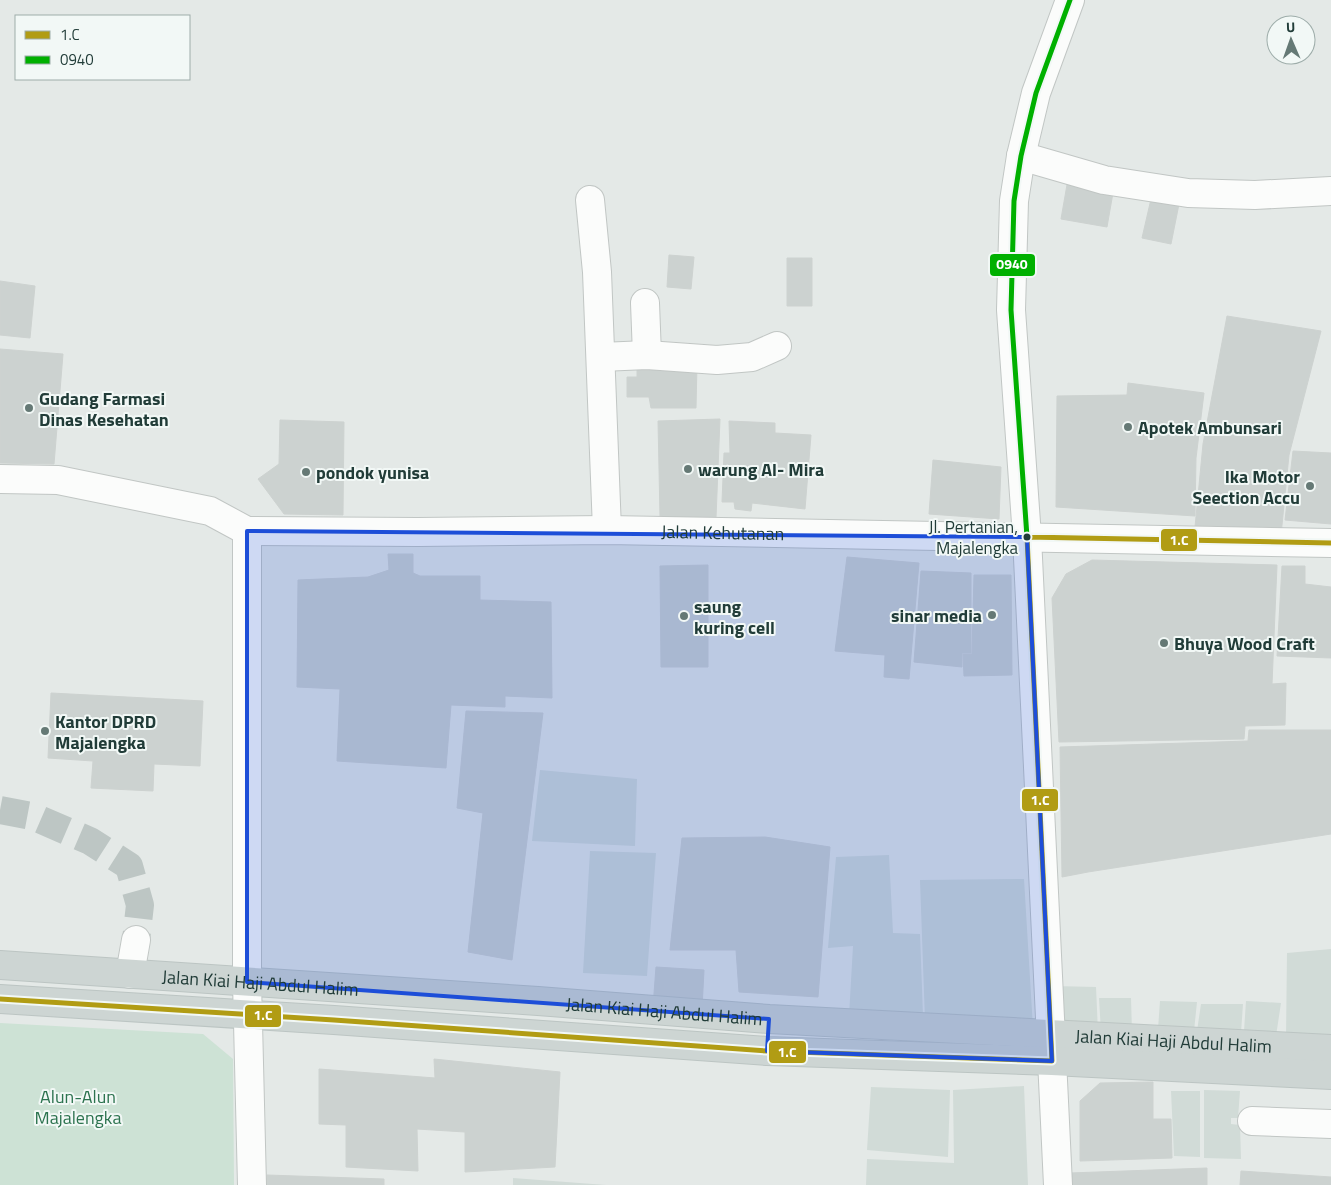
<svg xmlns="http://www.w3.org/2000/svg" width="1331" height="1185" font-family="'Titillium Web',sans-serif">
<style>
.built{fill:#d1dbd7}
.green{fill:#cde2d5}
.building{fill:#ccd2d0;stroke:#cdd2d0}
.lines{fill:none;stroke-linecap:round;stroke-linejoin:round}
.minor-tunnel{stroke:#bdc6c4;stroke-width:28;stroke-dasharray:28 14;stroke-linecap:butt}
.minor-casing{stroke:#c1c6c4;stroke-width:30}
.major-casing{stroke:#bcc5c3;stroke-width:30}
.minor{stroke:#fbfcfb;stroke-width:28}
.major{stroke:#cdd5d3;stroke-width:28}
.bus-1-casing{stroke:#f2f8f6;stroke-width:9}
.bus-2-casing{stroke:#f2f8f6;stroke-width:9}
.bus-1{stroke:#b19c14;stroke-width:5}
.bus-2{stroke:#00b000;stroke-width:5}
.marked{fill:#1d4ed8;fill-opacity:0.2;stroke:#1d4ed8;stroke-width:4;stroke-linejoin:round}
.poi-dot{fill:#657975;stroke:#f2f8f6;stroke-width:2}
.bus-dot{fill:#213c38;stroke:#f2f8f6;stroke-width:2}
.labels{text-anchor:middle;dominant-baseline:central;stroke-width:4;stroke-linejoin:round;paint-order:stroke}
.bus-label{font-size:17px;fill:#213c38;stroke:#f2f8f6;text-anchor:end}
.poi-label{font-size:18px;font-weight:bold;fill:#213c38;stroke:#f2f8f6;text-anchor:start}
.street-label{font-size:18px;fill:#213c38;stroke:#f2f8f6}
.park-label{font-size:18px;fill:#2c734f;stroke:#f2f8f6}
.line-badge{stroke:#f2f8f6;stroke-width:2}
.badge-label{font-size:14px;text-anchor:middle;font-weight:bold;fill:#fff}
</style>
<rect width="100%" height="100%" fill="#e4e9e7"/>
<path class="built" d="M540,770L637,779L635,846L532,841Z
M590,851L656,853L647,976L583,973Z
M889,855L893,933L920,934L923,1016H849L853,946L828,948L836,857Z
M1024,879L1033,1028L925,1020L920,880Z
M1331,949V1039L1286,1037L1287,953Z
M1054,986L1096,987L1098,1032L1055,1031Z
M1099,998H1131L1132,1032H1101Z
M1160,1001L1197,1002L1194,1031L1158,1029Z
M1246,1001L1281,1003L1276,1036L1244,1031Z
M1201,1004H1243L1241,1033L1197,1031Z
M1024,1086L1028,1185H866L867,1159L954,1163L953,1090Z
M871,1087L950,1090L948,1157L867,1150Z
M1204,1090L1240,1091L1238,1118H1231V1124L1240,1125L1241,1159L1204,1158Z
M1171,1091H1200V1157L1174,1156Z
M513,1178L606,1185H513Z"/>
<path class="green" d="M0,1023L203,1034L233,1059L234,1185H0Z"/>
<path class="building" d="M1068,179L1114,187L1107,227L1061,219Z
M1151,199L1179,204L1171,244L1142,238Z
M669,255L694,257L691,289L667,287Z
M787,258H812V306H787Z
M0,281L35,286L30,338L0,335Z
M1227,316L1321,331L1289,455L1281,535L1195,527L1203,444Z
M0,349L63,354L54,464L0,463Z
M637,361L697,363L696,408H651L649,397H627V377H637Z
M1128,383L1204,393L1196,458L1195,516L1056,507L1057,396L1127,395Z
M720,419L716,518L660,517L658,421Z
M280,420L344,422L343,515L284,514L258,479L279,464Z
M729,421L775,423V433L811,435L805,509L752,503L751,511L735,509L734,502H722L724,453H730Z
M1293,451L1331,453V524L1285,520Z
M933,460L1001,467L999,519L929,514Z
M388,554H413V573L420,576H480V600L551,602L552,698L505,696V707L451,705L446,768L337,761L340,689L297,687L298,580L368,577L389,570Z
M847,557L919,563L909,679L884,677L885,655L835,651Z
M1092,560L1277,565L1272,684L1286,683L1285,725L1245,726L1244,739L1059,742L1052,598L1066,574Z
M708,565V667H661L660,566Z
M1282,566H1305V584L1331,587V658L1277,656Z
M921,571L971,573V653H962V667L914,662Z
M974,575H1011L1012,675L964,676L963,654H972Z
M51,693L203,701L200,766L154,764L153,791L91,788L93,761L48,758Z
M466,711L543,713L512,960L468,952L483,813L457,808Z
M1249,730H1331V834L1088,872L1062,877L1060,747L1248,741Z
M765,837L830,847L818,997L739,992L736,950H670L682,838Z
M656,967L704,970L702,1008L653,1007Z
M434,1059L560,1072L555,1167L465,1172V1132L417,1129L418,1171L346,1167V1125L319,1124V1069L435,1078Z
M1153,1082V1119H1171L1172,1158L1080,1161V1101L1100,1083Z
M1207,1168V1185H1070V1173Z
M1241,1171L1331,1177V1185H1240Z
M267,1175L384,1179V1185H267Z"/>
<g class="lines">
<path class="minor-tunnel" d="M0,810L32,816L90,841L129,866L140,905L136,940"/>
<defs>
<g id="minor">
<path d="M1021,156L1104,180L1188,193L1255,195L1331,191"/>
<path d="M590,200L597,272L607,530"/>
<path d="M645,303L647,355"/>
<path d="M601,357L647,355L717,360L752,357L777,346"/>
<path id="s1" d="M0,479L58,480L210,511L247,531L418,532L607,530L1331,543"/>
<path d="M247,531V982L252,1185"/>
<path d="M130,974L136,940"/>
<path d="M1252,1121L1331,1124"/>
<path d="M1058,1185L1027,537L1011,310L1014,201L1021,156L1036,93L1070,0"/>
</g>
<g id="major">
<path id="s2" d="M0,965L538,1001L769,1019L1331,1049"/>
<path d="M0,999L334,1020L767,1051L1052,1061L1331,1075"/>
</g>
</defs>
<use href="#minor" class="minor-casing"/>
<use href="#major" class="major-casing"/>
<use href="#minor" class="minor"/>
<use href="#major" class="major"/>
<defs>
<path id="bus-1" d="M1027,537L1331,543
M0,999L334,1020L767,1051L1052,1061L1027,537"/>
<path id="bus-2" d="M1027,537L1011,310L1014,201L1021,156L1036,93L1070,0"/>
</defs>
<use href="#bus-1" class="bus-1-casing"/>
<use href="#bus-2" class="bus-2-casing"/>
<use href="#bus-1" class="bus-1"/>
<use href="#bus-2" class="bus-2"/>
</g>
<path class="marked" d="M247,531L1027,537L1052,1061L767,1051L769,1019L247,982Z"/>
<g class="poi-dot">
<circle cx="29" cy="408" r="5"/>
<circle cx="1128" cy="427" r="5"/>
<circle cx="688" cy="469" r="5"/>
<circle cx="306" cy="472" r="5"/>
<circle cx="1310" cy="486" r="5"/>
<circle cx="992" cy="615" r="5"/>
<circle cx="684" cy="616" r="5"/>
<circle cx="1164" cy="643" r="5"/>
<circle cx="45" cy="731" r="5"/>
</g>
<circle class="bus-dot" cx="1027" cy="537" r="4.5"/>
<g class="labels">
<g class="bus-label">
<text x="1018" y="527">Jl. Pertanian,<tspan x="1018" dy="21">Majalengka</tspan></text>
</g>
<g class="poi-label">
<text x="39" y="398">Gudang Farmasi<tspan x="39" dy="21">Dinas Kesehatan</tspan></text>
<text x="1138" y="427">Apotek Ambunsari</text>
<text x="698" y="469">warung Al- Mira</text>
<text x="316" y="472">pondok yunisa</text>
<text x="1300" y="476" text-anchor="end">Ika Motor<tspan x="1300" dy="21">Seection Accu</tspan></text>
<text x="694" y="606">saung<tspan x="694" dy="21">kuring cell</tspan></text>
<text x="982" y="615" text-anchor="end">sinar media</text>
<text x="1174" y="643">Bhuya Wood Craft</text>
<text x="55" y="721">Kantor DPRD<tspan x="55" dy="21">Majalengka</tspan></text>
</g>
<g class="street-label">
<text stroke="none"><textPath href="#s1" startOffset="731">Jalan Kehutanan</textPath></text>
<text stroke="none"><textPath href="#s2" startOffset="261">Jalan Kiai Haji Abdul Halim</textPath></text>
<text stroke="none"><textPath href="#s2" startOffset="666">Jalan Kiai Haji Abdul Halim</textPath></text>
<text stroke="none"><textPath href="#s2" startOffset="1176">Jalan Kiai Haji Abdul Halim</textPath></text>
</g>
<g class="park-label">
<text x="78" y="1096">Alun-Alun<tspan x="78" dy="21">Majalengka</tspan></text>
</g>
</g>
<g class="line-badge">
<rect x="989" y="253" width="47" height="24" rx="5" fill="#00b000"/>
<rect x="1160" y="528" width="38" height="24" rx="5" fill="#b19c14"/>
<rect x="1021" y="788" width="38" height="24" rx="5" fill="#b19c14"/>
<rect x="244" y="1004" width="38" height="24" rx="5" fill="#b19c14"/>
<rect x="768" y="1040" width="39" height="24" rx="5" fill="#b19c14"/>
</g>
<g class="badge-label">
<text x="1012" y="269">0940</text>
<text x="1179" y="545">1.C</text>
<text x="1040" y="805">1.C</text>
<text x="263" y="1020">1.C</text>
<text x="787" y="1057">1.C</text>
</g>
<rect x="15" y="15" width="175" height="65" fill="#f2f8f6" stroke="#9eadaa"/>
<rect x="25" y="31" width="25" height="8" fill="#b19c14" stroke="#9eadaa"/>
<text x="60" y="40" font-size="15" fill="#213c38">1.C</text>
<rect x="25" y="56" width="25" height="8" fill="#00b000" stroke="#9eadaa"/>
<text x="60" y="65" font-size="15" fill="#213c38">0940</text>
<g transform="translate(1291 40) rotate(358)"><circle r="24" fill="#f2f8f6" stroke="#9eadaa"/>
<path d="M0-4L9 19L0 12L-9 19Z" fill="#657975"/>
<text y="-8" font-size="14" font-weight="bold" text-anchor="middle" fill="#213c38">U</text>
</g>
</svg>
